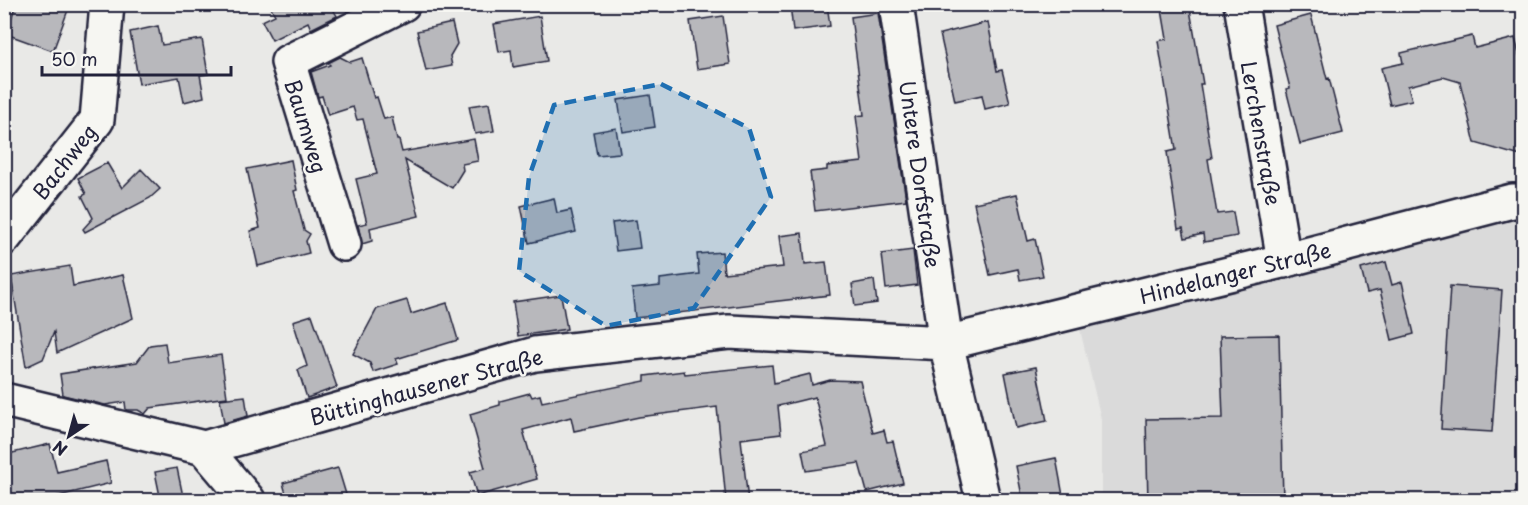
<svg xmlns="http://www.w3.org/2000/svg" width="1528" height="505" font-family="'Playpen Sans',sans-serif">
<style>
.built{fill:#dadada}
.building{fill:#b8b8bc;stroke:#22223b;stroke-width:1.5}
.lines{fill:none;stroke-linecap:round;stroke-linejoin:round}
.minor-casing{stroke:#22223b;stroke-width:38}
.minor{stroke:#f6f6f2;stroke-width:33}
.marked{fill:#1f6fb2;fill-opacity:0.2;stroke:#1f6fb2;stroke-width:4.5;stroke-dasharray:12 8;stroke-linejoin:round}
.labels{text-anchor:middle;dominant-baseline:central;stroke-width:5;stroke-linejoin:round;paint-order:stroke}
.street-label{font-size:21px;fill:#22223b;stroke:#f6f6f2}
</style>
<rect width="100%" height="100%" fill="#e9e9e7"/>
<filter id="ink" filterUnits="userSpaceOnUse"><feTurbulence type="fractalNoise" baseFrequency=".0167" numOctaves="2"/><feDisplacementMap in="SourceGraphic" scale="12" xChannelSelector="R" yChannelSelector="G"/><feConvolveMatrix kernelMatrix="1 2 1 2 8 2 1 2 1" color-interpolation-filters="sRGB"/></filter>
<g filter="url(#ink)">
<path class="built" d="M1523,213V500H1101V419L1079,325Z"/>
<path class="building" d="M16,4H53L68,10L53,51L6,34Z
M269,4H343L333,9L337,16L311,29L308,22L272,40L262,21L275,15Z
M790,4H827L830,26L793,31Z
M1161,4H1189L1203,84H1200L1212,158L1208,159L1217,214L1233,212L1237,236L1204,242L1203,234L1185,238L1183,228L1178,229L1167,152L1176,150L1158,41L1167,39Z
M878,13L906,200L815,211L810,172L827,170V166L862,162L856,116L864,115L851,17Z
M1311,15L1327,79L1329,78L1343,133L1300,144L1286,89L1290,88L1274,25Z
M540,16L547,61L513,67L511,50L499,52L494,24Z
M723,16L730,64L697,69L690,21Z
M988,22L997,71L1002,70L1010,103L985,109L982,95L955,101L940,34Z
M452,23L457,44L450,56L452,66L426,71L417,31Z
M158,26L162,45L202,39L208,74L200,75L204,97L184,102L179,77L139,84L130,32Z
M1472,36L1475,48L1515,38L1520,58L1524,57V157L1475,143L1460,82L1443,77L1408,86L1412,100L1390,105L1381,68L1403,63L1401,53Z
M340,57L350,62L362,58L374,98L377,97L384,119L392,117L397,140H399L402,152L474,139L478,161L462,164L463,170L452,188L405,160L419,216L370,228L372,241L362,244L358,225L367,223L356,179L377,174L363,119L357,120L353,107L328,115L322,96L318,97L311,72L330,65L328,63Z
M650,95L655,127L623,132L618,100Z
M489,103L494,131L475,134L469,106Z
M616,128L620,153L597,155L593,132Z
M291,160L297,190L294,191L304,230L310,234L306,241L309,253L258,266L250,231L260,228L247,169Z
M107,163L122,188L141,169L160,189L150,198L85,232L83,229L93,218L82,196L86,194L78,178Z
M1017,194L1028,241L1035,239L1043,276L1020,280L1018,269L990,275L974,203Z
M554,198L557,213L571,210L576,232L529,243L521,206Z
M636,220L640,248L616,251L612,223Z
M802,233L805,264L826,262L830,295L635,318L632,289L660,286V279L699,274L697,254L722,252L724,273L783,267L779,236Z
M913,250L917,285L886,289L882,254Z
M1386,262L1392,285L1402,282L1414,334L1392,340L1380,290L1367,293L1361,269Z
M70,266L73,286L123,275L133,318L57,353L54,332L43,359L26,367L11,276Z
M874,280L877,303L855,306L852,284Z
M1450,286L1502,290L1492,432L1441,429Z
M561,295L567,329L518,336L513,302Z
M407,300L411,314L447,303L458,340L396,359L398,364L373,372L370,363L353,354L377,309Z
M312,315L337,387L307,398L298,370L307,366L293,321Z
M1279,335L1283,501H1236V499L1148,501L1146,419L1223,418L1220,336Z
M165,343L168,363L221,355L227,397L150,408L145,414L138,410H126L125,402L105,405L63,395L60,374L137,362L150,345Z
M772,365L774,383L810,374L812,385L830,380L860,381L873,433L884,430L887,442L893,441L903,483L867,492L859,463L806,471L802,451L827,446L815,397L778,406L781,434L741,439L748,501H726L717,407L639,417L574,431L571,417L523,430L537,479L477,496L470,472L485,468L470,414L500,405V401L530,393L532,397L540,395L542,402L645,381V376L684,371L685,374Z
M1036,367L1047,421L1016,428L1005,373Z
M245,396L248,416L224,423L220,399Z
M50,444L57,472L106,461L111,483L39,501H4V455Z
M1056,458L1064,501H1023L1016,466Z
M177,468L184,501H161L155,472Z
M338,468L348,501H288L283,483Z"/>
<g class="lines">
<defs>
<path id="minor" d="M896,4L946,343L1294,258L1512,201H1524
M1241,4L1284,261
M4,238L97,120L107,4
M344,244L288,62L403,4
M4,400L204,448L535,354L729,332L946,343L983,500
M204,448L248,500"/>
</defs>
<use href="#minor" class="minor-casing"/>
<use href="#minor" class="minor"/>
</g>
</g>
<path class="marked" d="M661,84L749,128L771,197L694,308L606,326L519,271L529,177L554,105Z"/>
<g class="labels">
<g class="street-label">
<text transform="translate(307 126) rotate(73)">Baumweg</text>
<text transform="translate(1262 133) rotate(80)">Lerchenstraße</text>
<text transform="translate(64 161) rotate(-52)">Bachweg</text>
<text transform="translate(921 174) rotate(82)">Untere Dorfstraße</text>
<text transform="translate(1235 272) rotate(-14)">Hindelanger Straße</text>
<text transform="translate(426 386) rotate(-15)">Büttinghausener Straße</text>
</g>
</g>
<rect width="1528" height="505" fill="none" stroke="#f6f6f2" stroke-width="24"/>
<rect x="12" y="12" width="1504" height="481" fill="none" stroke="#22223b" stroke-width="2" filter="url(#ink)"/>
<g transform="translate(69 436) rotate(216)" stroke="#f6f6f2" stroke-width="4.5" paint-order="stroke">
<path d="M0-4.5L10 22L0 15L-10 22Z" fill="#22223b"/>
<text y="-9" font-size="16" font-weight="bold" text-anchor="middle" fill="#22223b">N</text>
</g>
<path d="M42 66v9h189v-9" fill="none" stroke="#22223b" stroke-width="3"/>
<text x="51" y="66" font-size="18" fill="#22223b" stroke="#f6f6f2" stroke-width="4.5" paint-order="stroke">50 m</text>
</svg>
